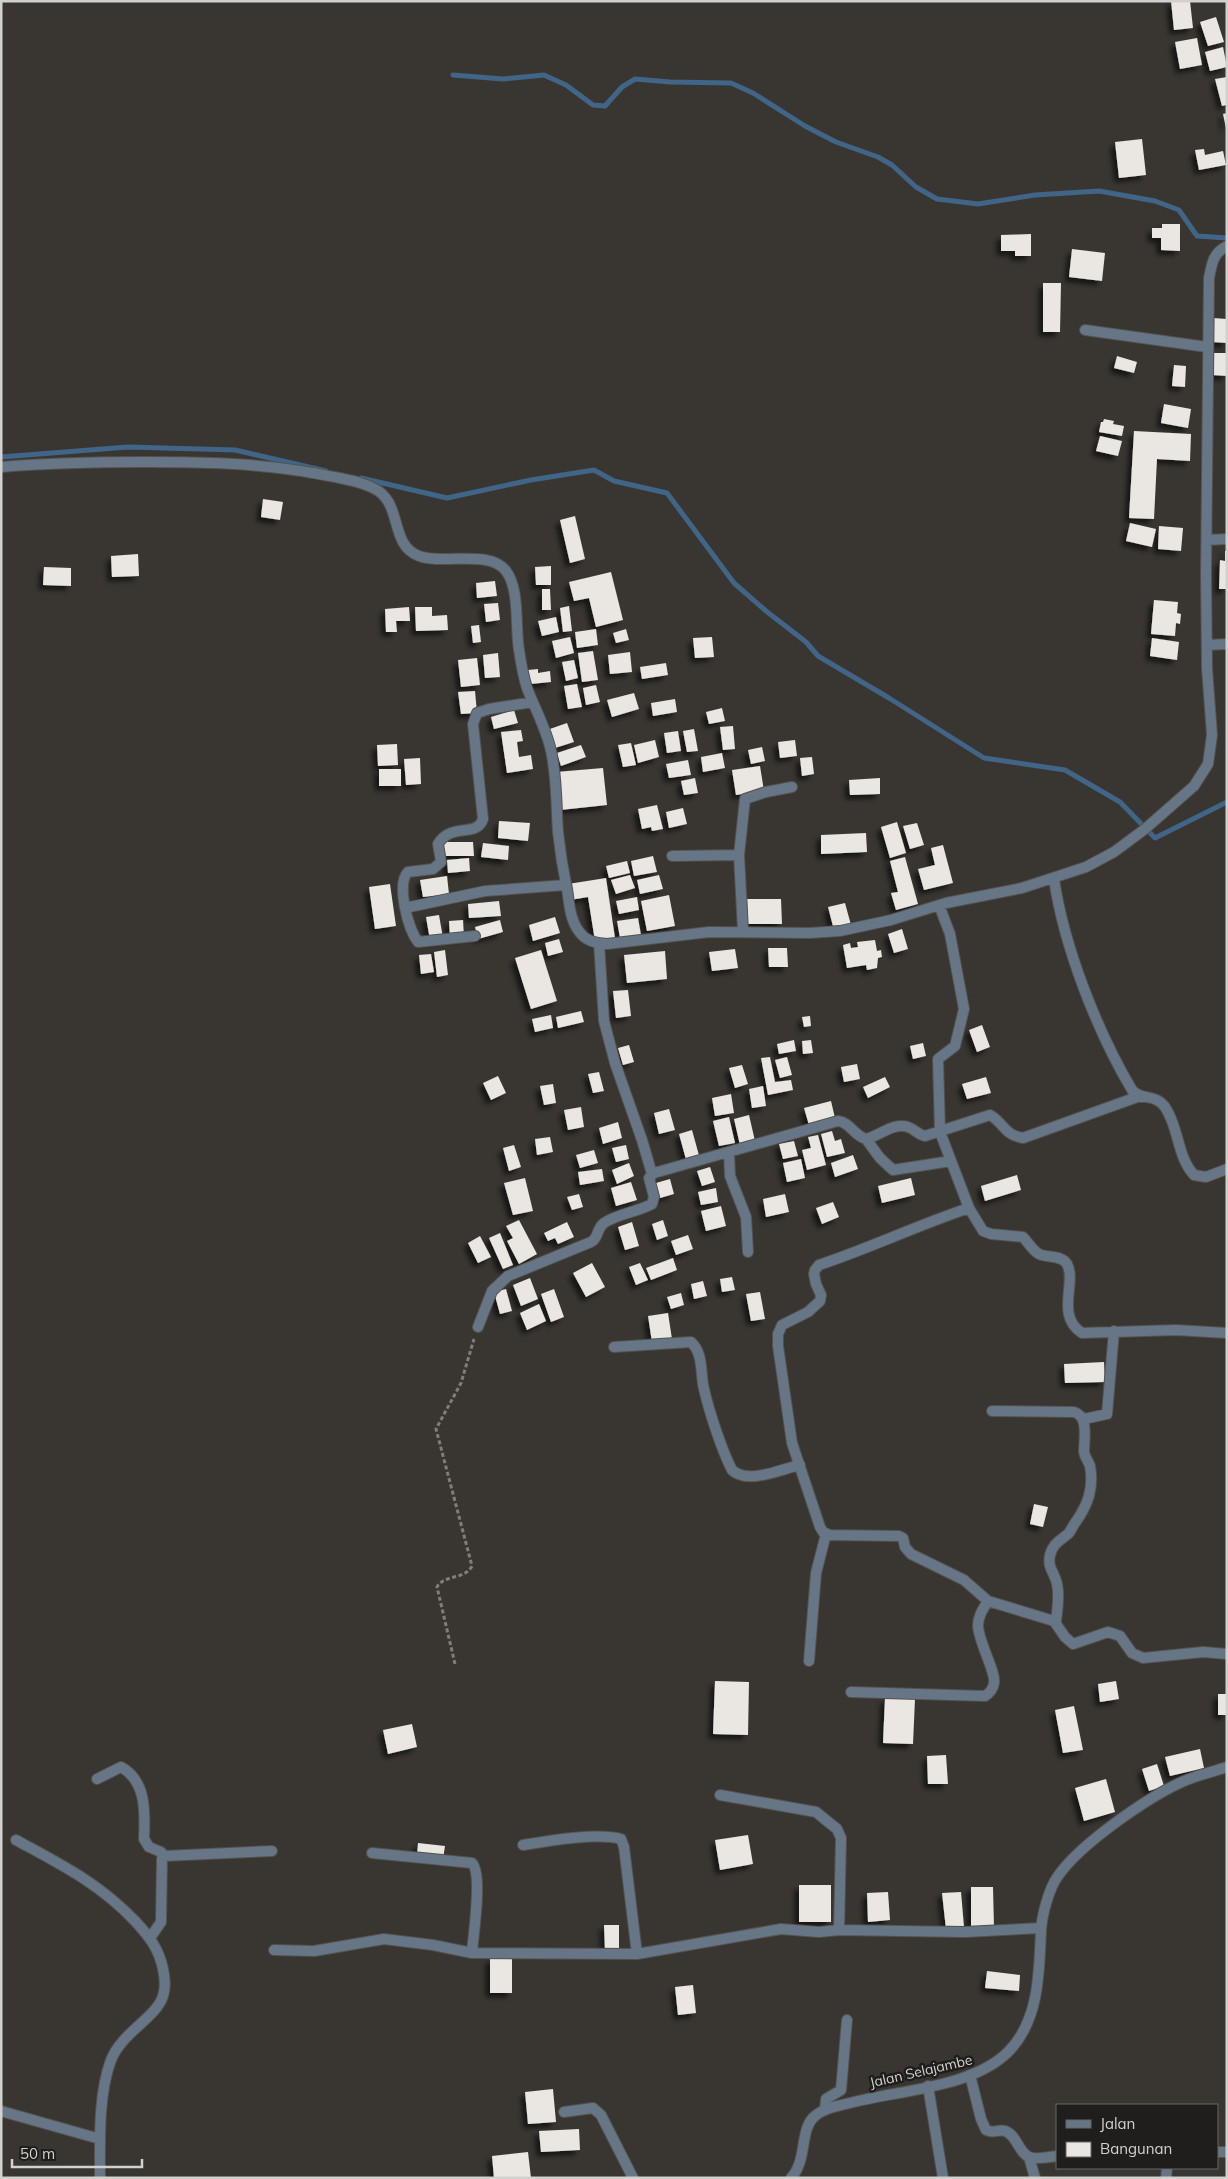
<svg xmlns="http://www.w3.org/2000/svg" width="1228" height="2179" font-family="Mulish,sans-serif">
<style>
.lines{fill:none;stroke-linecap:round;stroke-linejoin:round}
.stream{stroke:#406587;stroke-width:5}
.building{fill:#eae6e1;filter:url(#shadow)}
.minor-casing{stroke:#55524e;stroke-width:12}
.tertiary-casing{stroke:#55524e;stroke-width:12}
.path{stroke:#807d7a;stroke-width:3;stroke-dasharray:4 2.5;stroke-linecap:butt}
.minor{stroke:#667686;stroke-width:10}
.tertiary{stroke:#667686;stroke-width:10}
.labels{text-anchor:middle;dominant-baseline:central;stroke-width:5;stroke-linejoin:round;paint-order:stroke}
.street-label{font-size:14px;fill:#d3d1ce;stroke:#1f1e1c}
</style>
<defs>
<filter id="shadow"><feDropShadow dx="-4.5" dy="4.5" stdDeviation="2.5" flood-color="#0009"/></filter>
</defs>
<rect width="100%" height="100%" fill="#393632"/>
<g class="lines">
<path class="stream" d="M453,75L503,79L544,75L566,85L593,105L605,106L622,87L635,79L670,82L731,83L753,93L805,126L836,142L878,157L892,165L916,187L937,199L978,204L1035,195L1099,191L1155,201L1179,210L1197,236L1227,238
M1,457L128,447L235,450L326,471
M361,478L447,498L531,480L594,470L614,481L667,493L734,583L766,611L806,642L818,656L889,698L984,758L1065,770L1120,802L1155,838L1227,802"/>
</g>
<path class="building" d="M1171,1H1190L1193,28L1174,30Z
M1216,17L1224,42L1208,46L1200,22Z
M1197,38L1202,65L1180,69L1175,42Z
M1223,47L1227,67L1210,71L1205,52Z
M1227,77V105L1222,106L1215,79Z
M1227,113V128H1226L1223,114Z
M1142,139L1146,175L1119,178L1115,142Z
M1204,149L1205,155L1223,151L1226,165L1199,170L1195,150Z
M1162,224H1180V251L1161,250V238H1152V228H1162Z
M1031,234V256H1015V251H1001V235Z
M1072,249L1105,253L1102,281L1069,277Z
M1043,283H1061L1060,332H1043Z
M1213,318L1227,319V343L1212,342Z
M1214,353H1227V376L1212,375Z
M1117,356L1137,362L1134,373L1114,368Z
M1174,365L1186,366L1185,387L1172,386Z
M1164,404L1191,409L1188,428L1161,423Z
M1104,419L1114,421L1113,424L1124,426L1122,436L1099,432L1101,422H1103Z
M1134,431L1191,434L1190,461L1157,459L1154,519L1129,518Z
M1100,436L1122,441L1118,456L1096,451Z
M263,499L283,502L280,520L261,517Z
M575,516L585,559L570,563L560,520Z
M1130,523L1156,529L1152,547L1126,541Z
M1159,526L1183,528L1181,551L1158,549Z
M1225,551H1227V589H1219L1220,560L1225,561Z
M138,554L139,576L112,577L111,556Z
M551,566V585H536L535,567Z
M44,567L71,568V586L43,585Z
M611,572L623,620L596,627L589,598L574,601L569,582Z
M495,581L497,596L477,598L476,583Z
M542,589H550L551,610H542Z
M1154,600L1178,602L1177,613L1181,614L1180,624L1176,623L1175,636L1151,634Z
M498,603L500,620L486,622L484,604Z
M569,606L572,631L563,632L560,608Z
M409,607L410,621H396L397,632H386L385,609Z
M415,607H432V616L447,615L448,630L416,631Z
M556,617L559,632L542,636L538,621Z
M479,625L481,642L473,643L471,626Z
M596,629L598,645L577,648L575,632Z
M626,629L629,640L616,643L613,633Z
M570,637L574,653L556,658L552,641Z
M712,637L714,657L695,658L693,638Z
M1152,638L1179,642L1177,660L1150,656Z
M593,651L598,680L582,682L578,653Z
M630,652L632,672L610,674L608,655Z
M498,653L500,677L485,678L483,655Z
M477,658L480,685L461,687L458,660Z
M574,660L578,678L566,681L562,662Z
M666,663L668,675L642,679L640,667Z
M538,669V673L550,671L551,682L530,684L528,670Z
M577,684L582,707L568,709L564,686Z
M596,685L600,702L586,705L583,688Z
M475,691L477,713L461,714L458,692Z
M634,693L639,709L612,717L607,700Z
M675,699L677,712L653,716L651,703Z
M722,708L725,721L709,724L706,712Z
M514,710L518,723L494,729L491,717Z
M567,723L574,742L555,748L547,730Z
M733,726L735,749L723,750L720,727Z
M694,729L698,751L687,752L683,731Z
M521,730L523,741L517,742L519,757L531,755L533,769L507,773L501,732Z
M678,731L681,751L667,753L664,733Z
M655,740L659,757L638,763L634,745Z
M795,740L797,756L780,758L778,742Z
M631,743L636,765L623,767L618,745Z
M397,744L398,765L378,766L377,745Z
M581,745L586,757L561,766L557,753Z
M762,747L765,761L751,764L748,750Z
M722,753L725,768L703,772L701,757Z
M812,757L814,774L802,776L800,758Z
M420,758L421,784L406,785L404,759Z
M688,760L691,775L669,778L666,764Z
M760,766L764,791L736,795L732,770Z
M603,768L607,805L560,810L556,772Z
M379,769H401V786H379Z
M695,778L698,793L684,795L681,781Z
M880,778V794L850,795L849,780Z
M657,805L663,829L652,831L651,827L642,829L638,809Z
M683,808L687,824L669,828L666,812Z
M499,821L530,823L528,841L498,838Z
M897,822L906,853L890,858L881,827Z
M917,823L924,845L910,849L903,826Z
M866,833L867,852L821,854V835Z
M444,842H473L474,856H444Z
M483,843L509,846L508,860L481,857Z
M943,845L953,883L924,890L918,869L935,865L931,848Z
M653,856L657,872L634,876L631,861Z
M905,857L918,904L896,910L891,893L898,892L890,861Z
M469,858L470,871L448,873L447,860Z
M627,861L630,873L609,878L606,866Z
M630,875L635,888L616,894L611,880Z
M659,875L663,889L640,894L637,880Z
M447,876L449,894L423,897L420,880Z
M606,878L615,938L595,941L588,897L570,900L568,884Z
M390,884L396,926L375,929L369,887Z
M669,895L675,926L647,931L641,901Z
M637,897L639,910L619,914L616,901Z
M747,899H781L782,924H748Z
M499,901L501,916L469,918L468,904Z
M845,903L851,925L834,930L828,907Z
M439,915L443,938L430,940L426,917Z
M555,917L560,933L533,941L529,925Z
M638,918L641,935L620,938L617,921Z
M463,920L464,937L450,938L449,921Z
M500,920L503,932L478,939L475,927Z
M902,929L908,949L894,953L888,934Z
M559,939L563,952L548,956L545,943Z
M875,940L877,951L881,950L882,957L878,958L877,968L867,970L866,965L847,968L843,945L850,943L851,948L858,947L857,942Z
M768,948H787L788,967H769Z
M735,949L738,968L712,971L709,952Z
M445,950L448,975L437,977L434,952Z
M541,950L557,1001L531,1009L515,958Z
M665,951L667,979L627,983L624,955Z
M431,954L434,972L421,974L419,955Z
M628,990L631,1016L616,1018L613,991Z
M581,1011L584,1022L558,1028L556,1017Z
M551,1015L553,1028L535,1032L532,1019Z
M810,1016L811,1026L804,1027L802,1017Z
M982,1025L990,1047L977,1052L969,1030Z
M794,1040L796,1051L779,1054L777,1044Z
M811,1040L813,1053L803,1054L802,1041Z
M923,1043L926,1056L913,1059L910,1046Z
M629,1045L634,1062L623,1065L618,1048Z
M770,1057L775,1082L791,1080L793,1090L768,1095L761,1058Z
M787,1057L792,1075L780,1078L775,1060Z
M857,1064L860,1079L844,1082L841,1067Z
M742,1065L748,1084L735,1088L729,1068Z
M599,1072L604,1091L593,1093L588,1074Z
M498,1076L506,1093L491,1100L483,1083Z
M885,1077L890,1087L868,1098L863,1087Z
M986,1077L991,1093L967,1099L962,1084Z
M553,1084L556,1103L544,1105L540,1086Z
M763,1086L766,1106L752,1108L749,1089Z
M731,1094L734,1113L715,1116L712,1098Z
M831,1101L835,1118L809,1125L804,1108Z
M581,1107L584,1127L568,1130L564,1110Z
M669,1109L675,1130L659,1134L654,1113Z
M749,1115L755,1141L740,1145L734,1119Z
M729,1117L735,1143L719,1146L713,1121Z
M618,1122L622,1138L603,1144L599,1128Z
M692,1130L700,1159L687,1163L679,1134Z
M832,1131L835,1141L841,1139L845,1153L827,1157L821,1134Z
M818,1135L826,1165L807,1170L802,1150L811,1148L808,1137Z
M550,1137L553,1152L537,1155L535,1139Z
M794,1141L798,1156L783,1159L779,1144Z
M514,1145L521,1167L509,1171L503,1148Z
M626,1145L629,1159L616,1162L612,1148Z
M594,1150L598,1163L580,1168L576,1155Z
M853,1155L858,1169L835,1177L831,1163Z
M801,1159L805,1178L787,1182L783,1163Z
M629,1163L634,1176L617,1184L612,1170Z
M710,1167L715,1182L702,1186L697,1171Z
M602,1169L604,1181L580,1185L578,1172Z
M1017,1175L1021,1190L985,1201L981,1186Z
M525,1178L533,1211L513,1215L504,1183Z
M911,1178L915,1195L882,1203L878,1186Z
M670,1179L674,1194L660,1198L656,1183Z
M631,1182L637,1200L616,1206L611,1188Z
M716,1188L718,1202L701,1205L698,1192Z
M579,1194L583,1207L572,1210L567,1197Z
M785,1194L789,1212L766,1217L763,1199Z
M833,1202L839,1217L822,1224L816,1208Z
M721,1206L726,1226L706,1231L701,1211Z
M519,1220L537,1254L519,1264L507,1241L513,1238L506,1226Z
M663,1220L668,1236L657,1240L652,1224Z
M567,1222L574,1237L558,1244L555,1238L548,1241L544,1233Z
M632,1222L639,1246L625,1250L618,1227Z
M500,1233L513,1265L503,1269L489,1238Z
M688,1235L693,1249L676,1255L671,1241Z
M480,1236L491,1257L478,1263L468,1243Z
M673,1258L677,1270L651,1280L646,1268Z
M592,1263L605,1287L586,1297L573,1273Z
M640,1263L648,1280L636,1285L629,1267Z
M732,1277L735,1290L722,1292L720,1279Z
M530,1278L538,1299L521,1306L513,1285Z
M703,1281L707,1296L694,1299L691,1284Z
M506,1289L512,1311L500,1314L494,1292Z
M554,1289L564,1317L551,1322L541,1294Z
M760,1292L765,1319L751,1321L746,1294Z
M681,1293L684,1305L671,1309L667,1297Z
M539,1304L546,1321L527,1330L520,1313Z
M668,1313L672,1339L652,1342L648,1316Z
M1104,1362L1105,1382L1065,1383L1064,1364Z
M1034,1504L1048,1507L1043,1527L1030,1524Z
M715,1681L749,1682L748,1735L713,1734Z
M1116,1681L1119,1699L1100,1702L1098,1684Z
M1218,1694H1227V1715H1218Z
M885,1698L915,1699L913,1744L883,1743Z
M1074,1706L1083,1750L1063,1753L1055,1710Z
M412,1724L417,1747L388,1754L383,1730Z
M1200,1749L1204,1768L1170,1776L1165,1757Z
M946,1755L948,1784H928L927,1756Z
M1157,1764L1164,1786L1149,1791L1142,1769Z
M1106,1779L1115,1812L1084,1821L1075,1788Z
M748,1835L753,1864L720,1870L715,1840Z
M418,1843L445,1846L443,1859L417,1855Z
M799,1885H831V1922H799Z
M971,1887H993L994,1928H971Z
M888,1892L890,1920L868,1922L867,1893Z
M961,1892L964,1927L946,1929L942,1893Z
M604,1925H619V1952L605,1951Z
M490,1958H512V1993H490Z
M987,1971L1020,1975L1019,1991L985,1988Z
M693,1985L696,2013L678,2015L675,1987Z
M553,2089L556,2122L528,2124L525,2092Z
M579,2129L580,2150L541,2152L539,2131Z
M528,2152L531,2178H494L492,2156Z"/>
<g class="lines">
<defs>
<path id="minor" d="M1085,330L1207,347
M1,467C49,463 97,462 145,462C202,462 257,463 313,473C332,477 355,479 373,488C404,502 388,544 419,556C443,565 490,549 506,571C520,589 515,627 519,650C521,663 523,676 527,688C535,709 546,728 551,751C557,778 556,804 558,832C560,851 563,870 567,889C569,902 570,919 578,930C585,941 595,943 607,944L709,932L809,933L840,931L891,920L946,903L1022,888L1086,867L1114,852L1145,829L1194,786L1208,764L1212,735L1207,668L1206,575L1209,278C1212,263 1213,253 1227,246
M1207,540L1227,539
M1207,645L1227,644
M739,855L745,799L766,792L792,787
M672,856L739,855L743,931
M1054,879C1064,947 1097,1031 1132,1090C1141,1101 1155,1093 1165,1107C1179,1127 1177,1157 1194,1175L1206,1177L1227,1169
M939,905L950,934L964,1009L955,1046L938,1059L940,1132L969,1208L983,1231L991,1234L1023,1237C1028,1242 1032,1250 1039,1254C1047,1258 1062,1255 1067,1264C1077,1282 1055,1316 1082,1333L1176,1330L1227,1333
M405,908L485,891L566,885
M475,936L418,942C408,929 396,884 408,872L433,869L441,862L438,844C451,822 477,838 483,819L473,724L477,713L489,709L533,702
M599,943L604,1021L615,1063L642,1140L652,1174
M866,1139L880,1158L893,1170L951,1161
M729,1152L730,1176L746,1217L748,1252
M969,1208C918,1225 870,1248 819,1265L815,1270L814,1274L816,1284L821,1295L820,1301L808,1312L782,1325L778,1334V1346L792,1443L820,1527L823,1532L830,1535L899,1536L903,1538L905,1547L911,1554L964,1580L988,1601L1054,1621L1065,1637L1073,1644L1108,1632L1120,1636L1132,1653L1143,1658L1203,1652L1227,1654
M478,1327L492,1291L508,1276L591,1242C599,1238 596,1229 604,1223C617,1214 637,1212 652,1204L654,1197L649,1178L654,1173L838,1121C850,1122 854,1136 866,1139C879,1136 894,1122 908,1127C915,1129 918,1135 925,1136L990,1115C1004,1123 1004,1135 1023,1138L1140,1096
M614,1347L691,1342C704,1354 700,1374 704,1389C709,1411 722,1451 732,1470C748,1485 781,1469 800,1465
M992,1411L1074,1412C1089,1416 1084,1439 1084,1452C1085,1458 1088,1460 1090,1466C1094,1488 1088,1505 1075,1523C1073,1526 1071,1530 1069,1533C1060,1541 1053,1543 1050,1555C1047,1568 1055,1573 1057,1584C1060,1597 1057,1610 1056,1622
M1084,1419L1107,1414L1114,1331
M809,1661L816,1573L826,1534
M851,1692L985,1696C990,1693 993,1689 994,1683C996,1672 979,1643 978,1626C978,1616 983,1609 988,1601
M97,1779L121,1767C147,1781 145,1814 144,1839L149,1847L161,1852L164,1856
M720,1795L816,1812L837,1829L841,1838L839,1930
M16,1840C60,1864 99,1883 135,1921C149,1936 159,1949 163,1969C165,1978 166,1987 163,1996C156,2018 122,2032 111,2060C98,2095 100,2141 100,2178
M523,1845C547,1841 598,1832 621,1839L624,1847L637,1954
M372,1853L472,1863C483,1874 473,1936 472,1953
M150,1938L161,1922L162,1859L164,1856L272,1851
M274,1950L314,1951L384,1939L433,1945L472,1953L637,1954L781,1929L819,1932L839,1930L965,1932L1041,1928
M970,2075L981,2119L986,2130C993,2134 998,2129 1005,2131C1017,2135 1018,2152 1029,2157C1037,2160 1049,2157 1057,2156
M928,2086L943,2178
M825,2110L826,2099L841,2090L847,2020
M1,2111L100,2139
M564,2112L593,2108L601,2115L633,2178
M1217,2152H1227
M1029,2157L1035,2178
M1166,2178L1167,2168"/>
<path id="tertiary" d="M791,2178C808,2160 799,2129 815,2116C824,2108 838,2106 850,2103C899,2090 973,2088 1009,2051C1040,2019 1039,1970 1041,1930C1042,1915 1049,1888 1058,1876C1080,1844 1148,1797 1184,1781C1198,1775 1212,1772 1227,1767"/>
</defs>
<use href="#minor" class="minor-casing"/>
<use href="#tertiary" class="tertiary-casing"/>
<path class="path" d="M455,1664L437,1587C444,1574 465,1580 472,1566L436,1429L461,1383L474,1339"/>
<use href="#minor" class="minor"/>
<use href="#tertiary" class="tertiary"/>
</g>
<g class="labels">
<g class="street-label">
<text transform="translate(921 2071) rotate(-13)">Jalan Selajambe</text>
</g>
</g>
<rect width="1228" height="2179" fill="none" stroke="#d3d1ce" stroke-width="5"/>
<rect x="1056" y="2104" width="162" height="65" fill="#1f1e1c" stroke="#676663"/>
<rect x="1066" y="2120" width="25" height="8" fill="#667686" stroke="#676663"/>
<text x="1100" y="2129" font-size="15" fill="#d3d1ce">Jalan</text>
<rect x="1066" y="2142" width="25" height="15" fill="#eae6e1" stroke="#676663"/>
<text x="1100" y="2154" font-size="15" fill="#d3d1ce">Bangunan</text>
<path d="M12 2159v8h130v-8" fill="none" stroke="#d3d1ce" stroke-width="2.5"/>
<text x="20" y="2159" font-size="15" fill="#d3d1ce" stroke="#1f1e1c" stroke-width="4" paint-order="stroke">50 m</text>
</svg>
